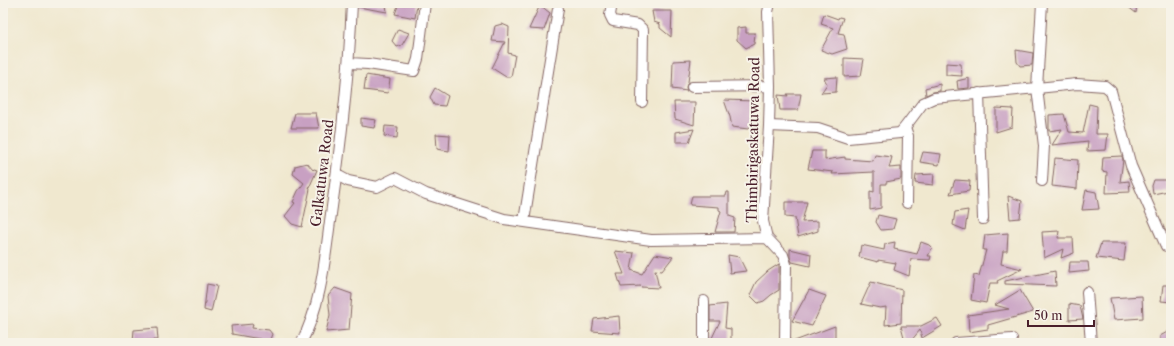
<svg xmlns="http://www.w3.org/2000/svg" width="1174" height="346" font-family="'Libre Caslon Text',serif">
<style>
.building{fill:#c8a0c2}
.lines{fill:none;stroke-linecap:round;stroke-linejoin:round}
.minor-casing{stroke:#846564;stroke-width:12}
.minor{stroke:#fff;stroke-width:10}
.labels{text-anchor:middle;dominant-baseline:central;stroke-width:4;stroke-linejoin:round;paint-order:stroke}
.street-label{font-size:14px;fill:#4a1f2b;stroke:#f7f3e8}
</style>
<rect width="100%" height="100%" fill="#f7f3e8"/>
<filter id="ink" filterUnits="userSpaceOnUse"><feTurbulence type="fractalNoise" baseFrequency=".025" numOctaves="2"/><feDisplacementMap in="SourceGraphic" scale="8" xChannelSelector="R" yChannelSelector="G"/><feConvolveMatrix kernelMatrix="1 2 1 2 8 2 1 2 1" color-interpolation-filters="sRGB"/></filter>
<filter id="wash" filterUnits="userSpaceOnUse"><feTurbulence type="fractalNoise" baseFrequency=".012" numOctaves="4" result="noise"/><feDisplacementMap in="SourceGraphic" scale="16" xChannelSelector="R" yChannelSelector="G"/><feGaussianBlur stdDeviation="0.9" result="paint"/><feColorMatrix in="noise" values="0 0 0 0 0 0 0 0 0 0 0 0 0 0 0 0 0 1.4 0 .05"/><feComposite in="paint" operator="in"/></filter>
<g filter="url(#wash)">
<rect width="100%" height="100%" fill="#f0e8cf"/>
<g id="blocks">
<path class="building" d="M358,3L386,4L387,12L358,7Z
M399,3L417,5L415,18L395,14Z
M1123,3H1137L1136,13Z
M540,5L550,13L544,30L529,29Z
M652,11H672L671,37L660,28V24L654,22Z
M824,14L838,19L839,17L843,18L838,33L844,34L847,49L832,54L821,50L833,28L821,24Z
M502,24L509,27L508,53L515,55L511,77H506L492,68L505,42L492,41L495,26Z
M746,27V33H755L754,44L746,48L737,40V28Z
M398,29L409,33L402,45L397,47L392,41Z
M1016,50L1033,53L1032,65L1020,66L1017,62Z
M844,58L864,59L861,76L844,77Z
M691,60L688,82L686,87L687,91L672,89L673,61Z
M946,63L961,64L962,76L946,75Z
M366,75L390,79L388,93L364,90Z
M837,77L836,92L821,93L827,84L824,78Z
M969,78V88L958,89L957,81Z
M940,84V91L933,92L926,95L925,88Z
M435,88L448,96L445,106L434,105L430,97Z
M787,94H801L798,110H780L778,95L788,96Z
M724,100L756,101L757,119L748,129L732,127L730,117Z
M674,102H695L694,125L675,119Z
M1089,104L1097,106L1096,134H1108L1106,150L1087,151L1088,141L1052,145L1062,129L1049,131V115L1064,114L1069,132L1083,133Z
M996,108L1013,109L1012,127L996,132Z
M295,113H316L319,128H291Z
M361,118L376,120L374,128L361,126Z
M385,126L398,127L397,138L384,136Z
M694,129L689,142H676V132Z
M436,134L450,135L449,151L437,149Z
M812,151H825V160L845,157V159L873,161L875,155L892,157L889,168L901,167V179L886,182V184H881V208L870,210V191L874,192V172L832,174L833,172L808,169Z
M923,152L941,154L939,165L920,162Z
M1122,156L1123,160L1120,182L1129,181L1130,192L1106,193L1107,172L1102,171L1103,157Z
M1055,158L1078,160L1077,189L1052,186Z
M307,163L313,170L314,169L317,170L309,188L310,189L302,227L292,224L285,216L295,203L293,202L298,191L304,183L293,174L295,166Z
M934,174L933,185L915,183L916,175Z
M955,180L970,181L969,191L950,194Z
M1154,180H1166L1168,191L1153,194L1152,186Z
M1086,190L1096,192L1099,209L1082,210Z
M727,192H729V216L735,218L734,232H715L721,211L719,210V207L690,205L692,196H726Z
M1008,196L1022,201L1020,218L1010,219Z
M785,202H807L802,222L818,221V231L798,237L795,218L785,217Z
M968,210L965,230L953,225L955,212Z
M878,215L896,219L893,229L881,230L876,222Z
M1059,231L1058,238H1073L1074,253L1061,258L1063,249L1044,258L1042,232Z
M1008,233L1007,251H1003L1001,264L1022,269L997,281L998,283H990L986,303L971,300L974,275L979,276L986,250H983L985,235Z
M895,242L894,249L917,254L921,242L929,245L932,248L928,256H931L930,260L911,259L909,276L894,270L896,263L878,260V262L859,257L861,245L884,250L885,244Z
M1101,243H1126L1124,261L1096,258Z
M790,249L811,254L810,266L792,262L790,257Z
M615,251L634,253L631,270L642,274L655,254L673,257L662,271L655,270L659,288L641,287V286L621,287L617,274H624Z
M728,255L739,257L746,271L730,273Z
M1070,262H1088L1089,271L1069,273Z
M779,264V290L771,295L764,301L758,303L750,295L756,282L768,271Z
M1055,271L1056,286L1005,284V281Z
M871,282L902,290L901,323L885,325L886,307L880,308L861,304Z
M207,284L217,286L211,312L204,310Z
M1163,285H1171V302L1161,301Z
M335,288L352,294L349,330L326,332L330,315L328,296Z
M809,290L826,296L812,326L792,321Z
M1020,290L1033,312L988,325V329L969,332L968,315L1009,309L995,305Z
M1142,296L1143,318L1114,320L1110,298Z
M727,304L725,328L731,329V340H711L720,321H710V306Z
M1069,304L1080,306L1083,319L1069,320Z
M619,316L620,333L592,331L594,319Z
M937,318L942,326L922,338L920,330L910,342L905,341L901,326H921Z
M253,324L252,328L269,330L272,334L269,342L260,341V339L232,334L231,326Z
M835,326V343H792V342Z
M157,328L158,340L133,341L134,330Z
M1171,330V343H1160V336Z"/>
</g>
</g>
<g filter="url(#ink)">
<use href="#blocks" fill-opacity="0" stroke="#846564" stroke-width="1"/>
<g class="lines">
<defs>
<path id="minor" d="M612,3L610,15L613,21L638,25L643,30L642,102
M770,3L768,12L770,86L769,126L763,221L767,238L783,255L786,264L785,343
M349,63L368,64L414,71L418,59L425,3
M692,87L770,86
M979,93L983,219
M769,126L818,128L848,138L900,133L905,127L923,103L934,98L1037,88L1042,3
M905,127L908,136L907,203
M337,175L348,181L377,187L395,178L426,194L504,219L651,240L767,238
M1042,181L1044,146L1037,88L1077,84L1105,86L1111,91L1131,166L1166,246
M524,221L558,9
M1087,292L1091,343
M704,301V343
M301,343C322,304 325,257 331,214C341,144 349,74 352,3
M956,343L1012,339"/>
</defs>
<use href="#minor" class="minor-casing"/>
<use href="#minor" class="minor"/>
</g>
</g>
<g class="labels">
<g class="street-label">
<text transform="translate(753 140) rotate(-89)">Thimbirigaskatuwa Road</text>
<text transform="translate(322 173) rotate(-83)">Galkatuwa Road</text>
</g>
</g>
<rect width="1174" height="346" fill="none" stroke="#f7f3e8" stroke-width="16"/>
<path d="M1028 320v6h66v-6" fill="none" stroke="#4a1f2b" stroke-width="2"/>
<text x="1034" y="320" font-size="12" fill="#4a1f2b" stroke="#f7f3e8" stroke-width="3" paint-order="stroke">50 m</text>
</svg>
